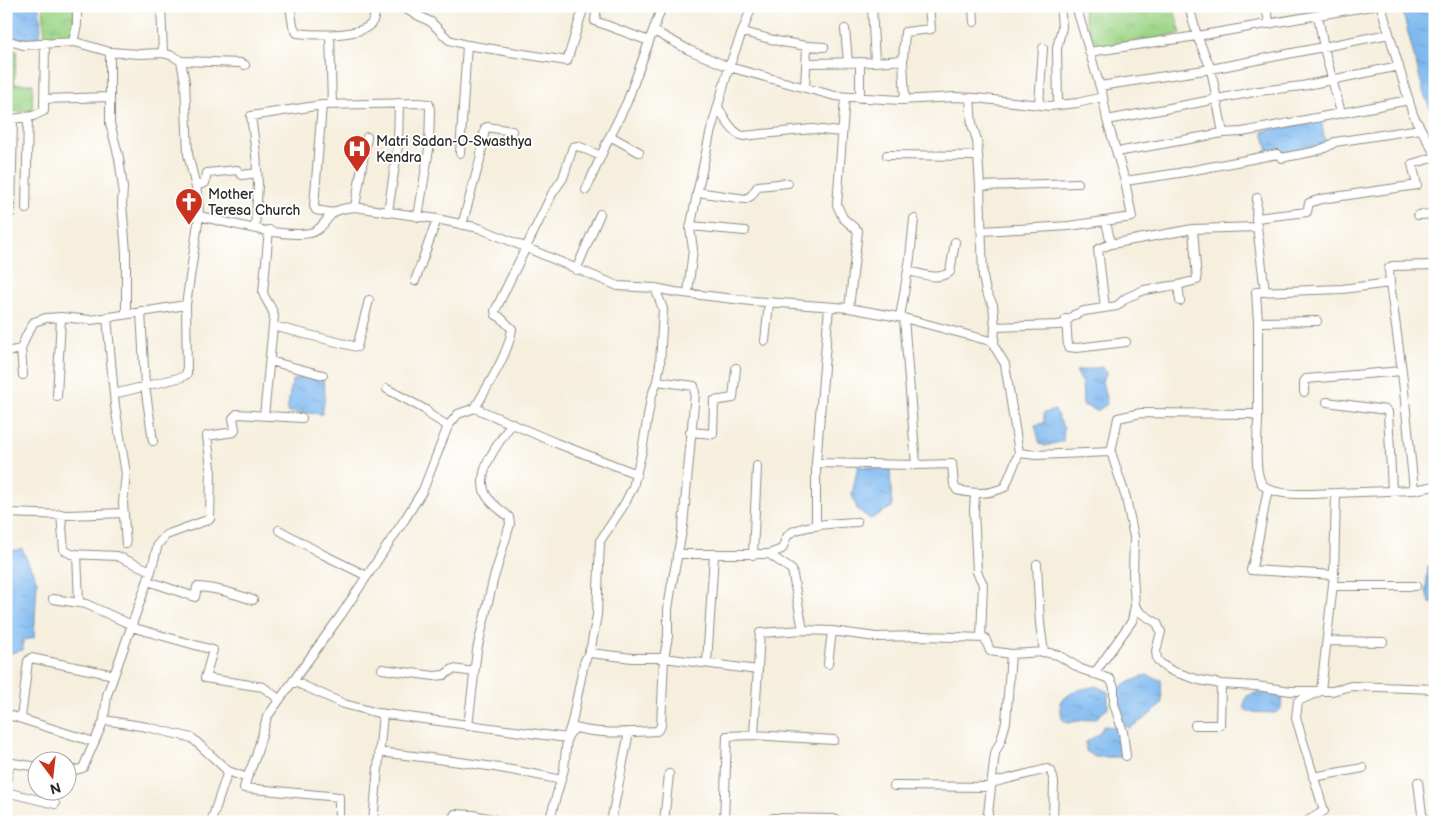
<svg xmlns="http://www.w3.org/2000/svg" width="1441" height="828" font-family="'Balsamiq Sans',sans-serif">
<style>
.park{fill:url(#park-crowns);stroke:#648059}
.water{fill:url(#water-ripples);stroke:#55728e}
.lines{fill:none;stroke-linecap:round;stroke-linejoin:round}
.minor-casing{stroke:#908d84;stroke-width:10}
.minor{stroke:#fff;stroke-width:8}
.labels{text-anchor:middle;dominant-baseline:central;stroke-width:4;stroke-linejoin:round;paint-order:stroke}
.poi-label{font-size:14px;fill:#2b2b2b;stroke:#fff;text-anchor:start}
</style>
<defs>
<pattern id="park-crowns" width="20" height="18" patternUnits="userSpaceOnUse" patternTransform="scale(1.25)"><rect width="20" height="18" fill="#9dd587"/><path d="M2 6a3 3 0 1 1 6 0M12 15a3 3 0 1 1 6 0" fill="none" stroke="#87b775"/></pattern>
<pattern id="water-ripples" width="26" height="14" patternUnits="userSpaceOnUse" patternTransform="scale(1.25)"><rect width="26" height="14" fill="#7fb9f0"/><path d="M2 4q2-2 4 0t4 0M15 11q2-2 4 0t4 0" fill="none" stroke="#6897c3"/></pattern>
</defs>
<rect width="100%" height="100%" fill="#fff"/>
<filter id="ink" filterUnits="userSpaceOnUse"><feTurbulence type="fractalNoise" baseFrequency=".02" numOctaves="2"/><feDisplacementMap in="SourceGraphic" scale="10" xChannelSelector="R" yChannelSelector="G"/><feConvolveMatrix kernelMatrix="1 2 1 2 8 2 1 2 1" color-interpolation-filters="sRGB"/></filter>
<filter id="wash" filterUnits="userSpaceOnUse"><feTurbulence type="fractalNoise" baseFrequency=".0096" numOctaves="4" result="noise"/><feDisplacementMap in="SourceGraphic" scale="20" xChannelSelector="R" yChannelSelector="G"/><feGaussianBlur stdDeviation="1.12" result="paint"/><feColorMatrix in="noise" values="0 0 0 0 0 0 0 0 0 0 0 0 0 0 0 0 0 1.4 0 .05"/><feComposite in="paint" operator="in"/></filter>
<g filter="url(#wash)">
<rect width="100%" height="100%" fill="#f6efde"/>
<path class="park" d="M43,6H74V24L71,37L45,38Z
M1082,6H1173L1181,34L1093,48Z
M6,48L17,51L14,84H33L32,111L6,112Z"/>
<path class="water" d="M6,6H39L41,29L39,37C29,40 15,40 6,33Z
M1401,6H1435V119L1424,94Z
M1321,120L1326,147L1270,159L1263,131Z
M1101,367L1107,372L1102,381L1107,404L1097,411L1083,405L1082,382L1076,371Z
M306,375L323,378L325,396L322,414L287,412L292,381Z
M1055,410L1064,429L1063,441L1045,446L1040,444L1035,425L1044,423V413Z
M858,466L890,469L892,507L870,519L857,509L852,494Z
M22,549L37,581L34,638L23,640V650L6,654V552Z
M1428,566H1435V604L1430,603L1426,591Z
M1146,675L1161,680L1162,704L1147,717L1128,729L1117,714L1116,692L1123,685Z
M1096,686L1108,692V708L1096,718L1067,723L1062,719L1060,702L1074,691Z
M1261,691L1283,697L1281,709L1275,713L1248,712L1243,707L1247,696Z
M1103,726L1116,727L1122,733V757H1095L1086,751V742L1099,734Z"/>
</g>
<g filter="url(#ink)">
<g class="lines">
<defs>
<path id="minor" d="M290,6L293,26L297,33C314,35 356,37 370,25C375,20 375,13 376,6
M399,6L431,22L449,40L467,45L567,61L584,6
M597,6L595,21L649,41
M973,6L974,22
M1265,6L1270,24
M1371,6L1197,36L1211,69L1223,133L1242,132L1269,127L1409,100
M1381,6L1413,115L1435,154
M1318,16L1324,48L1341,113
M845,29L848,62
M654,31L689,50L729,67L835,96L900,100L955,97L975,98L1050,106L1077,103L1103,97
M743,32L782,42L807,46L805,88
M330,35L332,104
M6,40L23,45L75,42L110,52L139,54L163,53
M73,42L77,25V6
M807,46L824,47
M110,52V123L119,158L123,188L122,204L126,252V313
M1089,52L1197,36L1189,6
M181,61L240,63L245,65
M860,62V98
M875,62L903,60
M807,63L875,62L872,6
M1100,86L1211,69L1389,34
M845,97L837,205L843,218L858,231L849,308
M970,98L972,125L977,140L980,186L983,277L986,292L993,305L995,327L994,342
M44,99L110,97
M905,100L903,60L905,32L931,29L929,6
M1039,104L1043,48
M322,105L314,206L316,210L333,213
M1058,105L1057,48L1062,27L1061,15
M718,107C724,117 732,133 743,136L812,129L841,132
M1107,120L1259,91L1302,86L1399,66
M610,136L639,152
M1117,152L1223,133
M460,153L467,45
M887,155L978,156
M1125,181L1179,173L1277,154L1282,158C1300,153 1319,154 1335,142L1420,129
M196,186L205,183L207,173L237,170L242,175L257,173
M980,186L1078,183
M586,190L608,140L627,102L662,6
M697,192L745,199L751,196L758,186L788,183
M355,207L367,137
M26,209L28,117
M388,212L398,145L399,103
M11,213L13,119L33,116L44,111L45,43
M1418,215L1435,214
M199,216C228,222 281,238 310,233C321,231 325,220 333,213C339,208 348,208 355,207L437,219L479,228L618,286L655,288L675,292L751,301L849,308L904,318L994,342V346L1005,364L1019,453L1036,455L1111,452L1118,418L1141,413L1252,414L1258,418C1258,435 1254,464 1260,480C1267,500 1318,493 1336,493L1334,575L1321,691L1298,701L1296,718L1324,811L1306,822
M1256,218L1257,198
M1106,222L1111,244L1193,229
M462,225L480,160L485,128L487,127L512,131
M691,226L745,231
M255,228L258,185L256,153L251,116L322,105L418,103L429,104L430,109L429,149L418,217
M982,231L1069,226L1132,217L1125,181L1107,120L1103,97L1076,6
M576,270L600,214
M908,271C923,274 937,281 950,272L955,242
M415,281L437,219
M1390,283L1402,371L1414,490
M1265,292L1256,218L1307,212L1309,203L1321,199L1417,185L1412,164L1435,157
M688,293L693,249L690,229L697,194L710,134L729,67L752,6
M1180,301L1178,285L1197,280L1193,229L1257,227
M1105,308L1098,249L1111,244
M141,311L145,386L153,441
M107,317L115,406L126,474L123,503L126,544
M900,317L910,258L914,219
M904,318L916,465L952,464L954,485L957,490C975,494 988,495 1005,487L1019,453
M1066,319L1068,347L1077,348L1126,342
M1258,322L1317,321
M273,326L357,347L369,300
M995,327L1058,325L1063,324L1074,315L1084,311L1117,306L1126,298L1144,290L1178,285
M765,341L769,303
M21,349L23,375
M6,352L21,349L26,336L34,322L46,318L61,317L91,320L186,305L199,216L198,196L188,154L185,82L181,61L173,56L163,53L161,6
M270,361L323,375
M387,389L426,410L430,415L448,426
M1304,392V382L1306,379L1402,371
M114,394L182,377L187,374L186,305
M57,396L61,317
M1327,402L1386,410L1388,412L1392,490
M475,408L556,443L637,474
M264,416L274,316C272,306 266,302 263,293L269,230
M1258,418V322L1256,292L1342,289L1390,283L1389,268L1392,266L1435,265
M690,432L713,434L714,401L733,398L736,368
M1111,452L1126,498L1134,537L1133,574L1135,606L1141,613L1157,623L1161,632L1156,651L1157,659L1161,664L1172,671L1199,680L1221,684
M816,463L916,465
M1268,489C1262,517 1259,543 1251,570L1334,575
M1336,493L1414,490L1435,486
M975,495L974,510L977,572L983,584L981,638
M6,513L68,515L124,513
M61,514L64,550L71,554L117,556L151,571L158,544L166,535L210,519L211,467L207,436L234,432L235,429L233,418L237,414L302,418
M816,526V463L829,307
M279,530L324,555L367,576
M77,554L79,602
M677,554H769L792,570L803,630L832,631L876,637L923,636L985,638L990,651L1011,654L1044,652
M769,554L782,549C784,545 785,538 789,534C802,524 841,523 857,522
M753,555L757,466
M1037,564L1040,624L1044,652L1058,655L1081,669L1110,679L1114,687V704L1123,732L1126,756
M148,581L195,597L197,587C217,588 235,594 253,600
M1333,586H1416
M53,599L86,604L132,625
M131,627L213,650L205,678L263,687L279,699
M1328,641L1383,642
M590,653L632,658H664L758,670
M707,663L714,555
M828,664L832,631
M382,669L434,676L444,675L453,669L474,672
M1094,674L1132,621L1135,606
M293,681L344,704L378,713L567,738L570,733L576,728C602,735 630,732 657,731L661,726L664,658L668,636V609L671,589L683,526L695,393L694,386L657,381L660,364L663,309L655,288
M6,714L94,742
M21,718L28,661L31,658L114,675
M104,720L107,695L151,571
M1195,725H1220L1221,684L1256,686L1291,691H1332L1351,686L1435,689
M468,726L477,650L493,581L510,524L509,517C501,510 491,504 486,495C474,471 500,442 512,423
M754,735L760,633L803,630
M379,752C440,759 500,766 561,780
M6,762L38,767
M68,772L83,768L104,720L147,727L192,738L228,771L247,778L256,756L267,717L341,615L405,519L423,490L448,426L458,414L475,408C487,387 509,353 512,329L500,317L496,315L495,311L552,194L563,178L573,147L578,146L601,156
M1313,777L1363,768
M247,778L244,788L339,797V822
M1418,782L1423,822
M6,783L10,762
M991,783L1047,769L1051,771L1054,782L1053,822
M894,786L990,787
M6,792L55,804
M773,818L833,819L842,822
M1423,820L1435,818
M211,822L228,771
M373,822L383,714
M450,822L455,814L473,815L505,822
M549,822L564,769L567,738L572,722L584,663L591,647L597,615L600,541L624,505L633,487L642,451L651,398L657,381
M611,822L629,732
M664,822L669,774
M724,822L727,736L754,735L834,740
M987,822L995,753L1001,740L1006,722L1011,654"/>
</defs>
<use href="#minor" class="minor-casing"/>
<use href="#minor" class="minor"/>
</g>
</g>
<defs>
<symbol id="hospital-pin" viewBox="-11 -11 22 30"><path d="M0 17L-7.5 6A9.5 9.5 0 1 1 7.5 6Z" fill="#c8321e" stroke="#fff"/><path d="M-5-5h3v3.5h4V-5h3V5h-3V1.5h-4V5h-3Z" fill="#fff"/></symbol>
<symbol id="church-pin" viewBox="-11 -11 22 30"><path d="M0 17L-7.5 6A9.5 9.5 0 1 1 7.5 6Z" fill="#c8321e" stroke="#fff"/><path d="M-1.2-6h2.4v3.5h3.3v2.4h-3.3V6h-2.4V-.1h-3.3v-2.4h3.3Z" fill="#fff"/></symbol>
</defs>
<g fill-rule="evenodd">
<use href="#hospital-pin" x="341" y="133" width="32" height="43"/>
<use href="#church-pin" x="173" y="186" width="32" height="43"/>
</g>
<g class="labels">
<g class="poi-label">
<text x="376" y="141">Matri Sadan-O-Swasthya<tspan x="376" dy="16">Kendra</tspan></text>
<text x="208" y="194">Mother<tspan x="208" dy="16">Teresa Church</tspan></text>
</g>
</g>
<rect width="1441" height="828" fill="none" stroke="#fff" stroke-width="25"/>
<g transform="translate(52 776) rotate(165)"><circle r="24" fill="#ffffff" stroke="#aaaaaa"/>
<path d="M0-4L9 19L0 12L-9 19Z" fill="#c8321e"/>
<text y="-8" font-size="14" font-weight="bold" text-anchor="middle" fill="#2b2b2b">N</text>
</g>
</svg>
